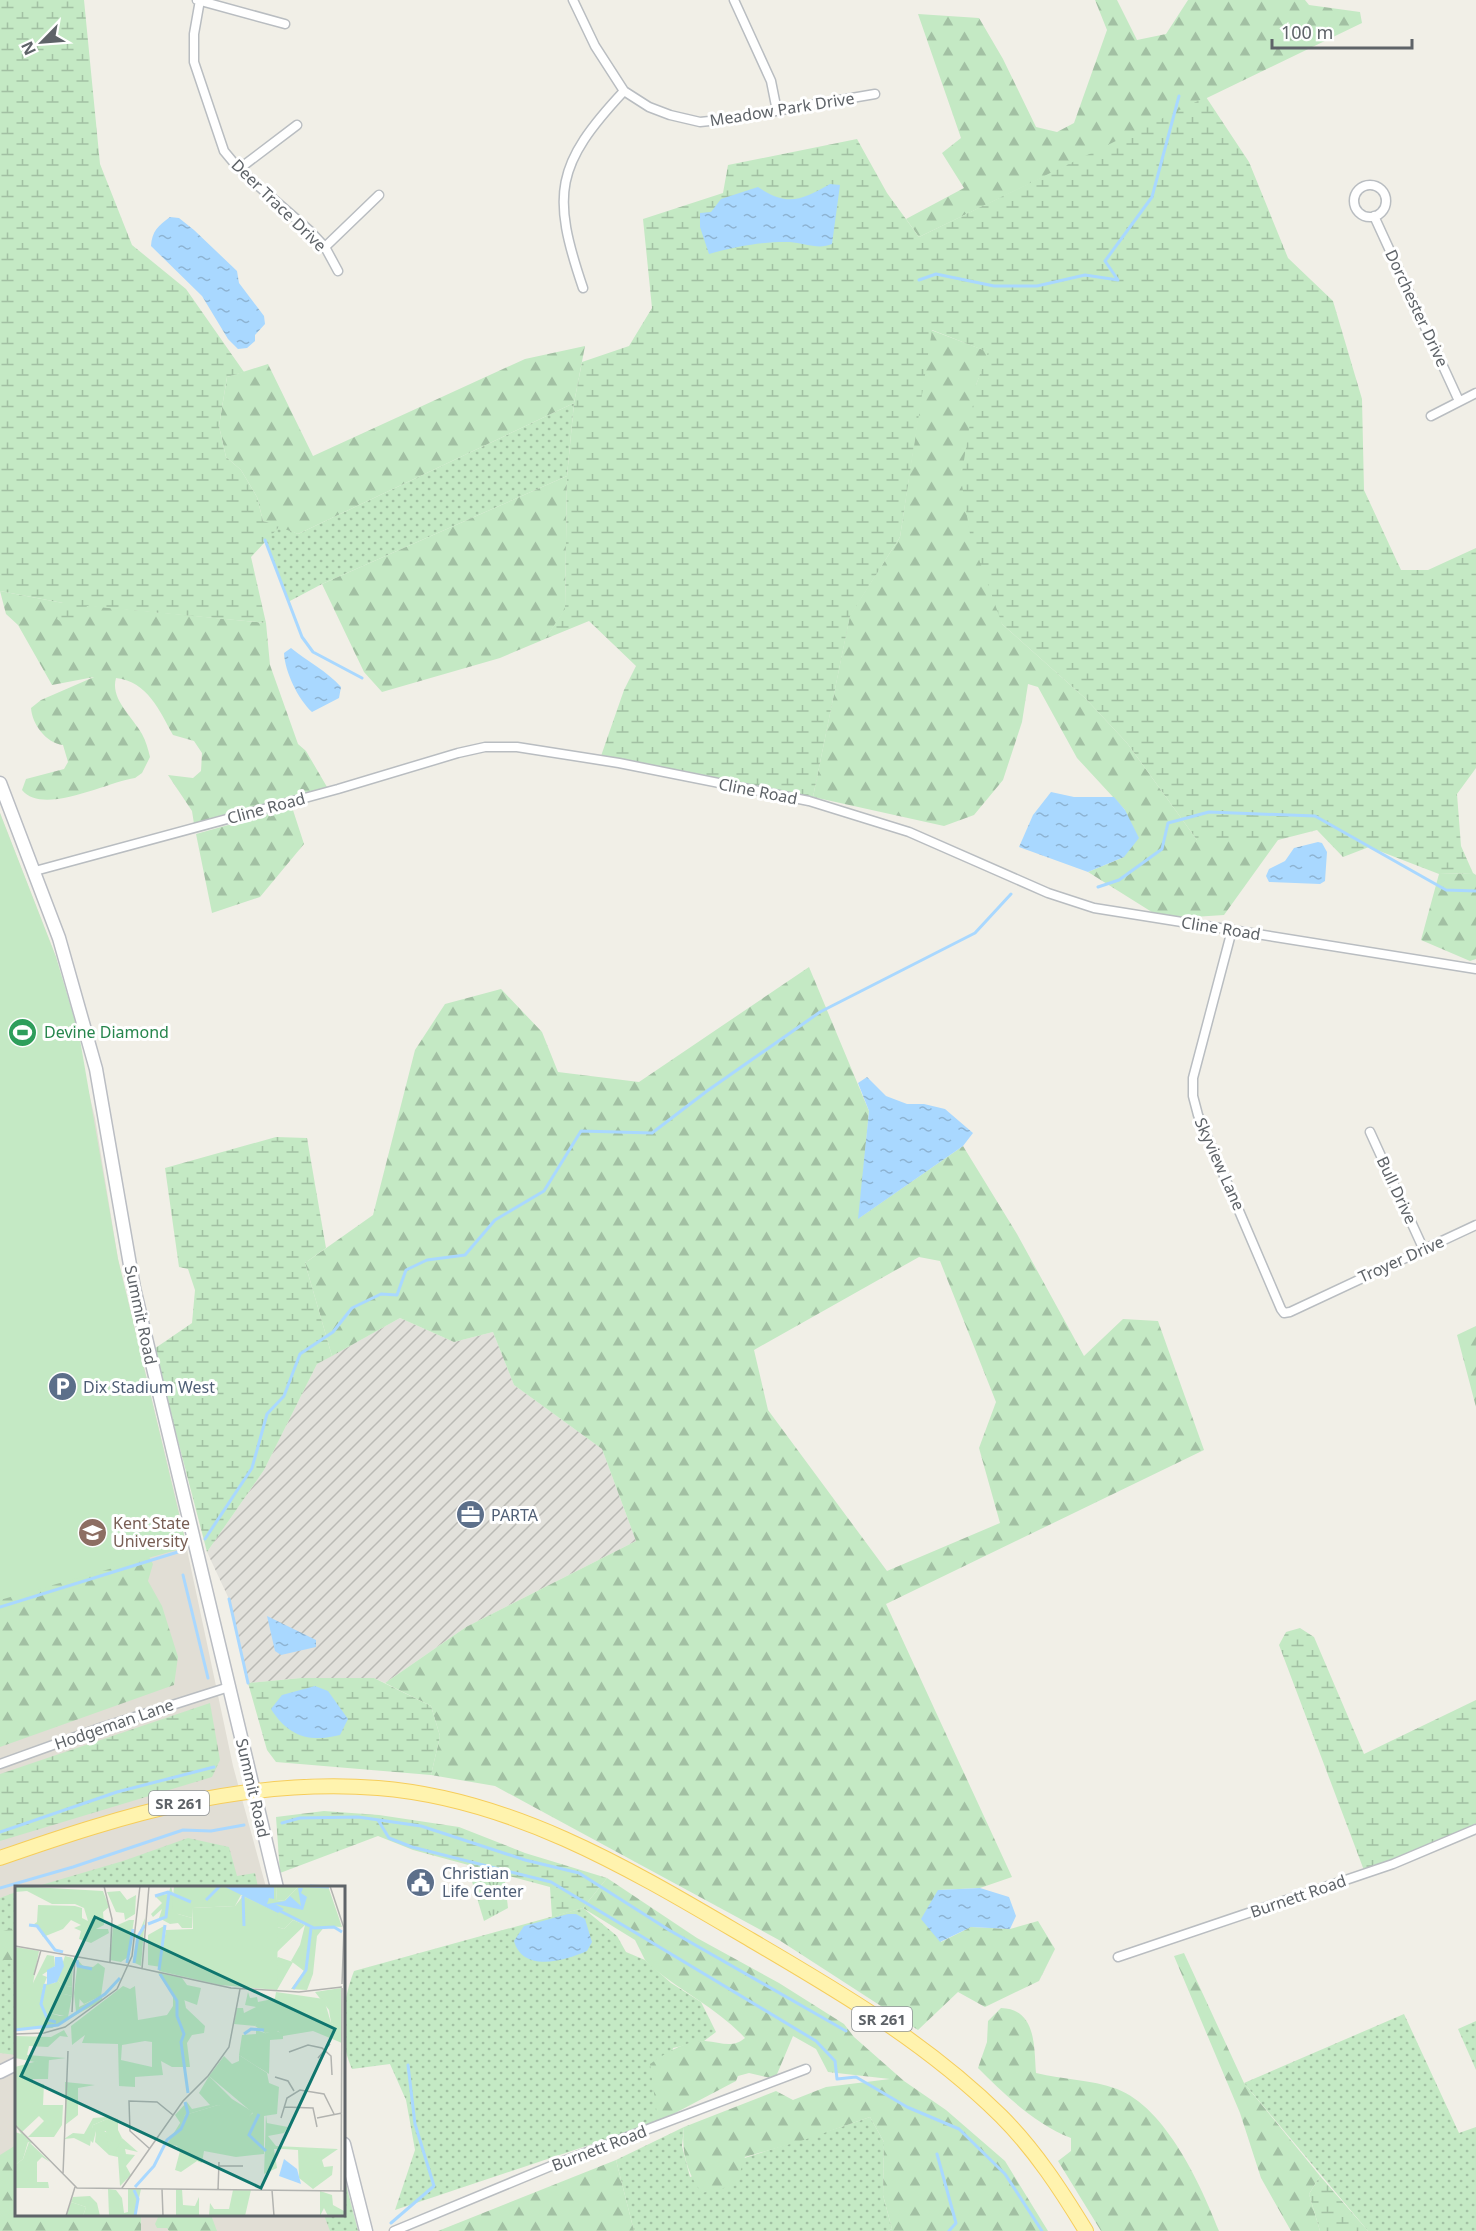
<svg xmlns="http://www.w3.org/2000/svg" width="1476" height="2231" font-family="'Noto Sans',sans-serif">
<style>
.industrial{fill:url(#industrial-furrows)}
.education{fill:#e1ded5}
.grass{fill:url(#grass-dots)}
.forest{fill:url(#forest-firs);fill-rule:evenodd}
.wetland{fill:url(#wetland-marsh)}
.park{fill:url(#park-tufts)}
.garden{fill:#c4e9c4}
.water{fill:url(#water-ripples)}
.lines{fill:none;stroke-linecap:round;stroke-linejoin:round}
.stream{stroke:#a9d8ff;stroke-width:3}
.street-casing{stroke:#b9bdc1;stroke-width:11}
.secondary-casing{stroke:#babdc3;stroke-width:15}
.primary-casing{stroke:#f6cd5b;stroke-width:16}
.street{stroke:#fff;stroke-width:8}
.secondary{stroke:#fff;stroke-width:12}
.primary{stroke:#fff3ae;stroke-width:14}
.labels{text-anchor:middle;dominant-baseline:central;stroke-width:6;stroke-linejoin:round;paint-order:stroke}
.shield{fill:#fff;stroke:#8e9295;stroke-width:1.5}
.shield-label{font-size:15px;font-weight:bold;fill:#5e6368}
.street-label{font-size:16px;fill:#5e6368;stroke:#fff}
.leisure-label{font-size:16px;fill:#27864d;stroke:#fff;text-anchor:start}
.service-label{font-size:16px;fill:#4e5e75;stroke:#fff;text-anchor:start}
.education-label{font-size:16px;fill:#785e54;stroke:#fff;text-anchor:start}
.inset-river{fill:none;stroke:#a9d8ff;stroke-width:3}
.inset-road{fill:none;stroke:#b2b3b0;stroke-width:1.5}
.view{fill:#0f766e;fill-opacity:0.15;stroke:#0f766e;stroke-width:3}
.inset-edge{fill:none;stroke:#5e6368;stroke-width:3}
</style>
<defs>
<pattern id="industrial-furrows" width="10" height="10" patternUnits="userSpaceOnUse" patternTransform="scale(1.5)"><rect width="10" height="10" fill="#e2e1db"/><path d="M-1 1l2-2M0 10L10 0M9 11l2-2" fill="none" stroke="#babab5"/></pattern>
<pattern id="grass-dots" width="8" height="8" patternUnits="userSpaceOnUse" patternTransform="scale(1.5)"><rect width="8" height="8" fill="#c4e9c4"/><path d="M2 2h.1M6 6h.1" fill="none" stroke="#a2c0a3" stroke-width="1.8" stroke-linecap="round"/></pattern>
<pattern id="forest-firs" width="22" height="20" patternUnits="userSpaceOnUse" patternTransform="scale(1.5)"><rect width="22" height="20" fill="#c4e9c4"/><path d="M5 1l3.5 6h-7zM16 11l3.5 6h-7z" fill="#a2c0a3"/></pattern>
<pattern id="wetland-marsh" width="20" height="14" patternUnits="userSpaceOnUse" patternTransform="scale(1.5)"><rect width="20" height="14" fill="#c4e9c4"/><path d="M1 5h8M5 5V1M11 12h8M15 12V8" fill="none" stroke="#a2c0a3"/></pattern>
<pattern id="park-tufts" width="24" height="20" patternUnits="userSpaceOnUse" patternTransform="scale(1.5)"><rect width="24" height="20" fill="#c4e9c4"/><path d="M3 7l-1-3M5 7V3M7 7l1-3M15 17l-1-3M17 17v-4M19 17l1-3" fill="none" stroke="#a2c0a3"/></pattern>
<pattern id="water-ripples" width="26" height="14" patternUnits="userSpaceOnUse" patternTransform="scale(1.5)"><rect width="26" height="14" fill="#a9d8ff"/><path d="M2 4q2-2 4 0t4 0M15 11q2-2 4 0t4 0" fill="none" stroke="#8db3d2"/></pattern>
</defs>
<rect width="100%" height="100%" fill="#f1efe7"/>
<path class="industrial" d="M400,1318L454,1342L493,1332L514,1385L602,1449L636,1541L466,1627L385,1683L374,1678H301L248,1683L229,1599L207,1552L264,1470L317,1364Z"/>
<path class="education" d="M0,813L56,957L95,1118L118,1259L178,1507L233,1766L266,1887L16,1888V2214H344V2177L358,2231H0Z"/>
<path class="grass" d="M574,403L567,476L322,584L288,602L265,540L280,526L298,534Z
M188,1838L229,1847L237,1876L255,1873L258,1887L31,1888L123,1861Z
M16,1892V2055L0,2053V1898Z
M583,1908L617,1936L626,1952L645,1960L671,1983L701,2002L716,2032L704,2041L673,2048L658,2122L395,2210L415,2150L406,2100L390,2064L352,2069C338,2038 342,2002 354,1971Z
M1404,2014L1459,2133L1476,2127V2231H1368L1244,2083Z
M1476,2021V2070L1458,2029Z
M870,2117L884,2142L883,2195L892,2229L888,2231H634L616,2160L684,2127L682,2146L690,2177C749,2155 810,2138 870,2117Z
M344,2177L358,2231H330L324,2215L344,2214Z"/>
<path class="forest" d="M1095,0H1117L1137,40L1166,34L1188,0H1305L1309,5L1360,12L1362,23L919,237L906,219L964,188L942,153L961,138L918,14L979,18L1003,59L1036,127L1057,132L1074,123L1107,30Z
M931,330L989,352L976,385L1002,624L1086,699L1127,743L1197,840H1278L1224,915L1163,919L1088,872L1124,857L1125,810L1077,758L1038,687L1028,684L1022,722L1003,780L974,815L944,826L813,797L850,615L900,537Z
M585,346L574,403L298,534L263,521L257,497L241,470L226,457L219,426L227,377L268,364L313,456L525,359Z
M567,476L565,610L545,639L500,658L382,692L364,672L322,584Z
M0,591L63,603L266,623L270,665L298,744L306,751L327,787L194,824L192,811L168,775L193,778L201,771L202,753L194,741L173,735C159,710 148,682 116,678C110,699 132,716 142,734C146,741 148,749 150,757L142,773L135,778C107,782 43,816 22,790L26,779L64,769L68,762L63,745C46,743 32,724 31,708L41,700L94,677L52,685L18,625L6,614Z
M292,807L304,844L260,897L212,913L196,834Z
M1473,873L1476,875V959L1470,961L1421,940L1439,874Z
M809,967L869,1111L859,1218L963,1146L1017,1234L1084,1356L1123,1319L1158,1321L1204,1450L886,1604L1012,1877L980,1888L938,1890L941,1942L971,1927L1010,1929L1038,1921L1055,1949L1039,1981L985,2007L958,1992L918,2030L779,1940L495,1786L431,1775L440,1736L431,1706L385,1683L466,1627L636,1541L602,1449L514,1385L493,1332L454,1342L400,1318L332,1356L305,1263L373,1215L415,1050L445,1004L501,989L542,1032L558,1072L639,1082ZM919,1257L940,1261L996,1402L979,1448L1000,1523L887,1571L768,1410L754,1350Z
M1476,1326V1407L1457,1335Z
M146,1551L153,1564L148,1581L162,1606L178,1657L174,1685L0,1747V1596Z
M607,1878L697,1938L779,1983L844,2024L854,2037L904,2081L946,2110L1005,2161L1048,2231H888L892,2229L883,2195L884,2142L870,2117L801,2141L745,2157L736,2185L702,2193C687,2173 681,2152 684,2127L776,2091L793,2100L826,2087L890,2079L828,2072L816,2049L793,2036L775,2079L749,2073L738,2076L736,2081L658,2122L650,2064C666,2053 684,2041 705,2041C721,2042 732,2049 745,2038C719,2010 684,1993 653,1968L645,1960L635,1940L583,1908Z
M16,1927V1960H0V1932Z
M1184,1953L1244,2083L1320,2176L1309,2194L1320,2231H1291L1261,2178L1240,2113L1174,1956Z
M1001,2008C1036,2009 1034,2045 1036,2073C1064,2080 1090,2079 1117,2089C1166,2108 1201,2185 1219,2231H1101L1058,2161L1071,2151V2138C1035,2124 1005,2095 978,2068L987,2042L988,2021Z
M16,2145V2214L141,2215V2231H0V2155Z
M616,2160L634,2231H438Z
M159,2215H211L217,2231H169L167,2228H157L155,2224Z"/>
<path class="wetland" d="M0,0H84L100,164L132,245L186,289L244,372L227,377L219,426L226,457L241,470L257,497L263,521L280,526L251,557L266,623L87,606L72,631L57,619L63,603L0,591Z
M1206,97L1249,162L1288,258L1333,301L1362,399L1364,490L1401,570H1428L1476,548V768L1457,794L1461,846L1473,873L1439,874L1369,847L1343,857L1317,830L1278,840H1197L1127,743L1086,699L1002,624L970,534L961,479L976,385L988,352L932,330L900,537L850,616L813,797L601,756L624,690L636,666L589,621L545,639L565,609L567,476L574,403L582,362L629,346L652,308L643,219L723,193L728,165L857,139L887,193L919,237Z
M276,1137L307,1138L326,1248L305,1263L332,1356L317,1364L264,1470L207,1552L154,1349L192,1323L195,1290L188,1269L179,1267L165,1168Z
M1300,1628L1314,1637L1364,1754L1476,1700V1829L1365,1873L1279,1645L1286,1632Z
M301,1678H374L431,1706L440,1736L431,1775L276,1762L267,1750L248,1683Z
M210,1703L220,1760L212,1777L0,1841V1774Z
M324,1811L379,1815L459,1827L525,1853L607,1878L583,1908L552,1917L550,1887L413,1850L378,1836L280,1873L276,1817Z
M1320,2176L1368,2231H1320L1309,2194Z"/>
<path class="park" d="M470,1875L505,1882L508,1908L484,1921Z"/>
<path class="garden" d="M0,813L56,957L79,1034L118,1259L187,1547L0,1600Z"/>
<path class="water" d="M830,184L840,185L832,244C819,250 804,243 790,242C765,241 733,247 709,254L700,227V213L711,212L721,199L758,187C787,207 802,200 830,184Z
M170,217L179,218L194,230L237,271L239,283L264,316L265,324L255,335V341L247,348L238,349L228,339L202,296L151,246C152,231 158,226 170,217Z
M291,648C308,662 327,671 341,687L339,698L312,712C298,699 285,672 284,653Z
M1051,792L1074,797H1114L1125,810L1139,838L1124,857L1088,872L1019,847L1033,815Z
M1318,842L1322,843L1327,852L1325,881L1320,884L1269,882L1266,876L1269,869L1285,861L1294,848Z
M867,1077L886,1096L907,1104H924L945,1109L973,1133L963,1146L858,1219L869,1111L858,1083Z
M267,1616L316,1640V1647L281,1655L275,1651Z
M315,1686L328,1691L348,1719L340,1735C309,1743 288,1736 271,1709L282,1695Z
M980,1888L1009,1897L1016,1916L1010,1929L971,1927L940,1942L921,1919L938,1890Z
M568,1914H576L585,1919L592,1942L587,1951C564,1961 523,1973 514,1941L524,1926Z"/>
<g class="lines">
<path class="stream" d="M919,280L936,274L994,286H1037L1085,275L1118,280L1105,261L1152,197L1179,96
M265,540L302,637L313,652L362,678
M1098,887L1119,880L1162,849L1168,823L1209,812L1315,816L1446,890L1476,891
M205,1539L252,1468L267,1414L284,1396L300,1354L333,1332L352,1308L381,1294L397,1295L406,1270L427,1260L465,1255L495,1220L544,1191L581,1131L652,1133L707,1091L820,1012L975,933L1011,894
M183,1575L208,1678
M229,1599L248,1683
M0,1607L181,1551
M378,1820L389,1838L412,1847L551,1882L816,2041L835,2061L837,2079L856,2077L907,2107L959,2129L1005,2174L1042,2231
M282,1823L300,1818L358,1817L421,1826L525,1860L579,1873L669,1930L846,2031
M0,1832L117,1792L214,1767
M0,1888L73,1867L183,1830L211,1831L244,1825
M937,2154L956,2223L949,2231
M391,2223L434,2186L415,2124L408,2065"/>
<defs>
<path id="street" d="M197,0L285,24
M200,0L194,34V62L224,151L239,169L310,231L325,247L338,271
M573,0L595,46L624,91L649,107L670,115L700,122L729,119L875,94
M734,0L771,81L777,111
M239,169L297,125
M1354 201a16 16 0 1 1 32 0a16 16 0 1 1-32 0Z
M1374,216L1459,401
M325,247L379,195
M583,288C551,194 555,165 624,91
M1431,416L1476,393
M35,871L338,789L458,753L485,747H517L619,763L809,801L909,832L1048,893L1094,908L1476,969
M1232,930L1193,1078V1096L1198,1115L1281,1309L1284,1313L1290,1312L1476,1225
M1370,1132L1423,1248
M0,1764L103,1727L229,1687
M1118,1957L1393,1864L1476,1829
M394,2231L551,2166L806,2069"/>
<path id="secondary" d="M0,783L59,938L96,1069L134,1288L277,1888
M0,2072L16,2064
M344,2144L366,2231"/>
<path id="primary" d="M0,1858C126,1814 243,1778 378,1788C516,1799 635,1872 751,1940C840,1992 927,2043 1001,2116C1035,2150 1061,2190 1086,2231"/>
</defs>
<use href="#street" class="street-casing"/>
<use href="#secondary" class="secondary-casing"/>
<use href="#primary" class="primary-casing"/>
<use href="#street" class="street"/>
<use href="#secondary" class="secondary"/>
<use href="#primary" class="primary"/>
</g>
<defs>
<symbol id="stadium-disc" viewBox="-11 -11 22 22"><circle r="9.5" fill="#2e9e5b" stroke="#fff"/><path d="M0-5a6.5 5 0 1 0 0 10a6.5 5 0 1 0 0-10ZM-3.5-1.8h7v3.6h-7Z" fill="#fff"/></symbol>
<symbol id="parking-disc" viewBox="-11 -11 22 22"><circle r="9.5" fill="#5c6f8a" stroke="#fff"/><path d="M-3.5-5.5H1a3.5 3.5 0 0 1 0 7H-1V5.5H-3.5ZM-1-3.4V-.6H.8a1.4 1.4 0 0 0 0-2.8Z" fill="#fff"/></symbol>
<symbol id="office-disc" viewBox="-11 -11 22 22"><circle r="9.5" fill="#5c6f8a" stroke="#fff"/><path d="M-6-3h4V-5.5h4V-3h4V5H-6ZM-1-4.5V-3h2v-1.5ZM-6 0V1H6V0Z" fill="#fff"/></symbol>
<symbol id="university-disc" viewBox="-11 -11 22 22"><circle r="9.5" fill="#8d6e63" stroke="#fff"/><path d="M0-5L7-2L0 1L-7-2ZM-4 1L0 2.5L4 1V4Q0 6-4 4Z" fill="#fff"/></symbol>
<symbol id="civic-disc" viewBox="-11 -11 22 22"><circle r="9.5" fill="#5c6f8a" stroke="#fff"/><path d="M-.6-6.5H3V-4.5H.6V-3L4-1V1h2V6H-6V1h2V-1L-.6-3ZM-1.2 2.5V6h2.4V2.5Z" fill="#fff"/></symbol>
</defs>
<g fill-rule="evenodd">
<use href="#stadium-disc" x="6" y="1016" width="33" height="33"/>
<use href="#parking-disc" x="46" y="1370" width="33" height="33"/>
<use href="#office-disc" x="454" y="1498" width="33" height="33"/>
<use href="#university-disc" x="76" y="1516" width="33" height="33"/>
<use href="#civic-disc" x="404" y="1866" width="33" height="33"/>
</g>
<g class="labels">
<g class="shield">
<rect x="149" y="1791" width="60" height="24" rx="4.5"/>
<rect x="852" y="2007" width="60" height="24" rx="4.5"/>
</g>
<g class="shield-label">
<text x="179" y="1803">SR 261</text>
<text x="882" y="2019">SR 261</text>
</g>
<g class="street-label">
<text transform="translate(782 109) rotate(-9)">Meadow Park Drive</text>
<text transform="translate(279 205) rotate(44)">Deer Trace Drive</text>
<text transform="translate(1417 308) rotate(65)">Dorchester Drive</text>
<text transform="translate(758 791) rotate(11)">Cline Road</text>
<text transform="translate(266 808) rotate(-15)">Cline Road</text>
<text transform="translate(1221 928) rotate(9)">Cline Road</text>
<text transform="translate(1220 1164) rotate(66)">Skyview Lane</text>
<text transform="translate(1397 1190) rotate(65)">Bull Drive</text>
<text transform="translate(1401 1259) rotate(-24)">Troyer Drive</text>
<text transform="translate(141 1315) rotate(78)">Summit Road</text>
<text transform="translate(114 1724) rotate(-19)">Hodgeman Lane</text>
<text transform="translate(253 1788) rotate(77)">Summit Road</text>
<text transform="translate(1298 1896) rotate(-19)">Burnett Road</text>
<text transform="translate(599 2148) rotate(-21)">Burnett Road</text>
</g>
<g class="leisure-label">
<text x="44" y="1032">Devine Diamond</text>
</g>
<g class="service-label">
<text x="83" y="1387">Dix Stadium West</text>
<text x="491" y="1515">PARTA</text>
<text x="442" y="1873">Christian<tspan x="442" dy="18">Life Center</tspan></text>
</g>
<g class="education-label">
<text x="113" y="1523">Kent State<tspan x="113" dy="18">University</tspan></text>
</g>
</g>
<g transform="translate(15 1886)">
<rect width="330" height="330" fill="#f1efe7"/>
<path d="M114,34H119L113,71L106,76L95,74L98,41ZM0,61L24,65L18,97L27,104L29,98L40,97L42,93L46,99L57,101V110L49,108V130L35,127V107L15,115H0ZM63,74L68,80L78,81L83,77L90,82L86,110L69,118L59,107ZM326,102L327,140H324L316,137L314,124L300,106ZM241,144L250,147L248,184L241,180ZM34,172L33,193H18L17,197L29,198L28,219H48L47,239L39,251H13L29,235L24,230L7,246L18,258L13,256L8,273L0,279V246L6,248L0,239V181ZM93,303L101,304L107,312L109,327L113,326V303H126L120,330H94Z" fill="#c4e9c4"/>
<path d="M0,0L88,5L94,21L88,26L89,39L81,43H93L94,47L76,57L64,53L66,45L59,42L66,39L56,34L48,43L28,51L22,40L15,41L22,36L23,19L60,20L67,22V32L73,35L69,22L60,18H37L12,5L0,6ZM156,0L163,28L177,32V42H167L163,37L155,38L144,32L147,23L138,31L136,28L147,17L140,10L153,8ZM261,0H284L270,14L262,15ZM278,34L290,39L262,66V41L269,43ZM149,40L151,41L146,81L133,79V49ZM32,69L39,70L40,80L27,89L32,91L27,104L20,105L18,97ZM50,70L58,72L57,101L46,99L42,93ZM263,71L278,76L262,104V72ZM108,100L115,103L120,100L123,134L152,129L158,120V110L169,112L171,122L190,140L189,147L177,149L172,157L175,181H157L146,175L148,189L120,191V201L104,200L103,158L67,157L70,149L57,159L56,140ZM130,155L137,156V181L106,174L107,159ZM233,106L235,112L242,111L243,116L257,113L240,140L219,138L222,122H228L229,127L241,121L230,119ZM18,107H35V127L45,130H49V108L57,110L53,131L61,126L59,107L65,109L64,121L86,110L88,114L37,142L0,144V115H14ZM49,144L53,151L45,150L33,161L14,160L12,169L51,172L20,176L0,172V150L36,151ZM260,144L268,148V153L255,154L254,188L248,184V148ZM241,148V180L224,169L227,149ZM194,190L217,213L238,226L233,232L203,219L170,229L166,238L160,229L172,216L177,223L195,219L184,207ZM251,229L252,237L273,241L269,247L253,250L261,260L323,263L307,274L309,281L318,280L317,289L298,303L284,292L283,264L269,263H259L262,282L249,288ZM92,231L103,233V248L99,237L92,233L78,239L75,260L59,252L49,253L58,247L69,248L78,232ZM86,243L94,248V267L107,252L123,266L110,263L111,268L120,269L111,280L116,289L105,300L103,271L94,269L80,256L81,245ZM14,256L35,276L27,271L22,276V296H33L34,302H0V279L8,273ZM161,303H167L168,319L180,320L184,311V330H161ZM218,304H236L230,330H194L195,317L199,323H214ZM305,305L317,309L318,319L329,325V330H313L309,322L305,330ZM56,316L71,321L68,330H51Z" fill="#c4e9c4" fill-rule="evenodd"/>
<path d="M159,0H261L262,15L270,14L284,0H313L327,41L310,40L302,50L298,88L292,104L276,103L289,85L276,75L285,59L290,39L278,34L269,43L262,41V27L226,9L220,20L177,22V32L163,28L157,23ZM105,5L112,14L121,9L120,28L110,34L109,27L101,26L92,6ZM130,32L126,80L118,76L122,52ZM143,87L167,92L172,99L186,102L182,119L158,110ZM261,106L309,113L316,137L327,140V157L298,145L268,150L263,145L250,147L240,140L249,119L260,112ZM224,169L252,187L254,197L264,201L262,228L249,230V268L221,271L189,265L187,277L182,275L166,286L160,284L165,265L162,260L152,258L170,229L203,219L220,222L233,231L238,227L194,190L209,170L217,178L224,175ZM50,196L80,199L63,202V229L50,239ZM92,233L99,236L107,252L100,267H94L91,245H81L78,257L74,253L78,239ZM75,310L82,317L85,330H68L71,321L56,316L58,311Z" fill="#c4e9c4"/>
<path d="M228,10L263,27L262,104L205,99L144,85L151,44L178,43L177,22L220,20Z" fill="#c4e9c4"/>
<path d="M208,0H259V13L254,12L252,18L270,15L275,10L286,20L283,2H288L286,7L292,11L288,24L260,18L269,23L263,27ZM40,71H47L49,80L42,96L32,99V84L40,80ZM269,273L282,283L286,298L264,290Z" fill="#a9d8ff"/>
<path class="inset-river" d="M295,0L314,1M140,10L153,6L176,16M228,10L229,40M191,14L205,0M265,25L299,42L319,41L327,46M133,38L151,31L154,7M14,39L22,40L40,64L48,66M62,74L63,80L77,83M112,77L118,43M119,77L123,50L130,39M144,84L150,39M145,88L162,115V130L169,148L166,156L173,207M30,98L26,118L33,134L41,136M278,103L291,84L296,42M0,144L43,139L90,108L105,92M229,148L236,143L249,144M244,228L234,249L251,265M120,301L139,280L152,254L166,243L173,227L170,216M119,304L123,313L120,330"/>
<path class="inset-road" d="M89,0L97,33L95,76M315,0L329,42L327,98M0,60L115,80M115,80L216,102L284,106L327,101M127,83L134,0M19,89L26,64M57,126L60,71M0,148L29,147L50,141L102,103L117,70L125,0M274,166L293,159L307,162L316,170L317,189M303,172L315,158M260,191L273,195L279,205M269,221L298,222L302,241M266,232L272,212L285,204L309,208L319,228M302,232L327,227M0,239L62,302L330,305M135,263L115,245L114,215L142,216L158,229M204,280H228M48,288L53,165M107,302L168,215L193,190L214,161L225,103M147,303L148,330M203,304L204,276M257,304L259,330M326,305L327,102M51,330L60,301"/>
<path class="view" d="M80,31L320,143L246,302L6,190Z"/>
<rect width="330" height="330" class="inset-edge"/>
</g>
<g transform="translate(42 42) rotate(245)" stroke="#ffffff" stroke-width="4.5" paint-order="stroke">
<path d="M0-4.5L10 22L0 15L-10 22Z" fill="#5e6368"/>
<text y="-9" font-size="16" font-weight="bold" text-anchor="middle" fill="#5e6368">N</text>
</g>
<path d="M1272 39v9h140v-9" fill="none" stroke="#5e6368" stroke-width="3"/>
<text x="1281" y="39" font-size="18" fill="#5e6368" stroke="#ffffff" stroke-width="4.5" paint-order="stroke">100 m</text>
</svg>
